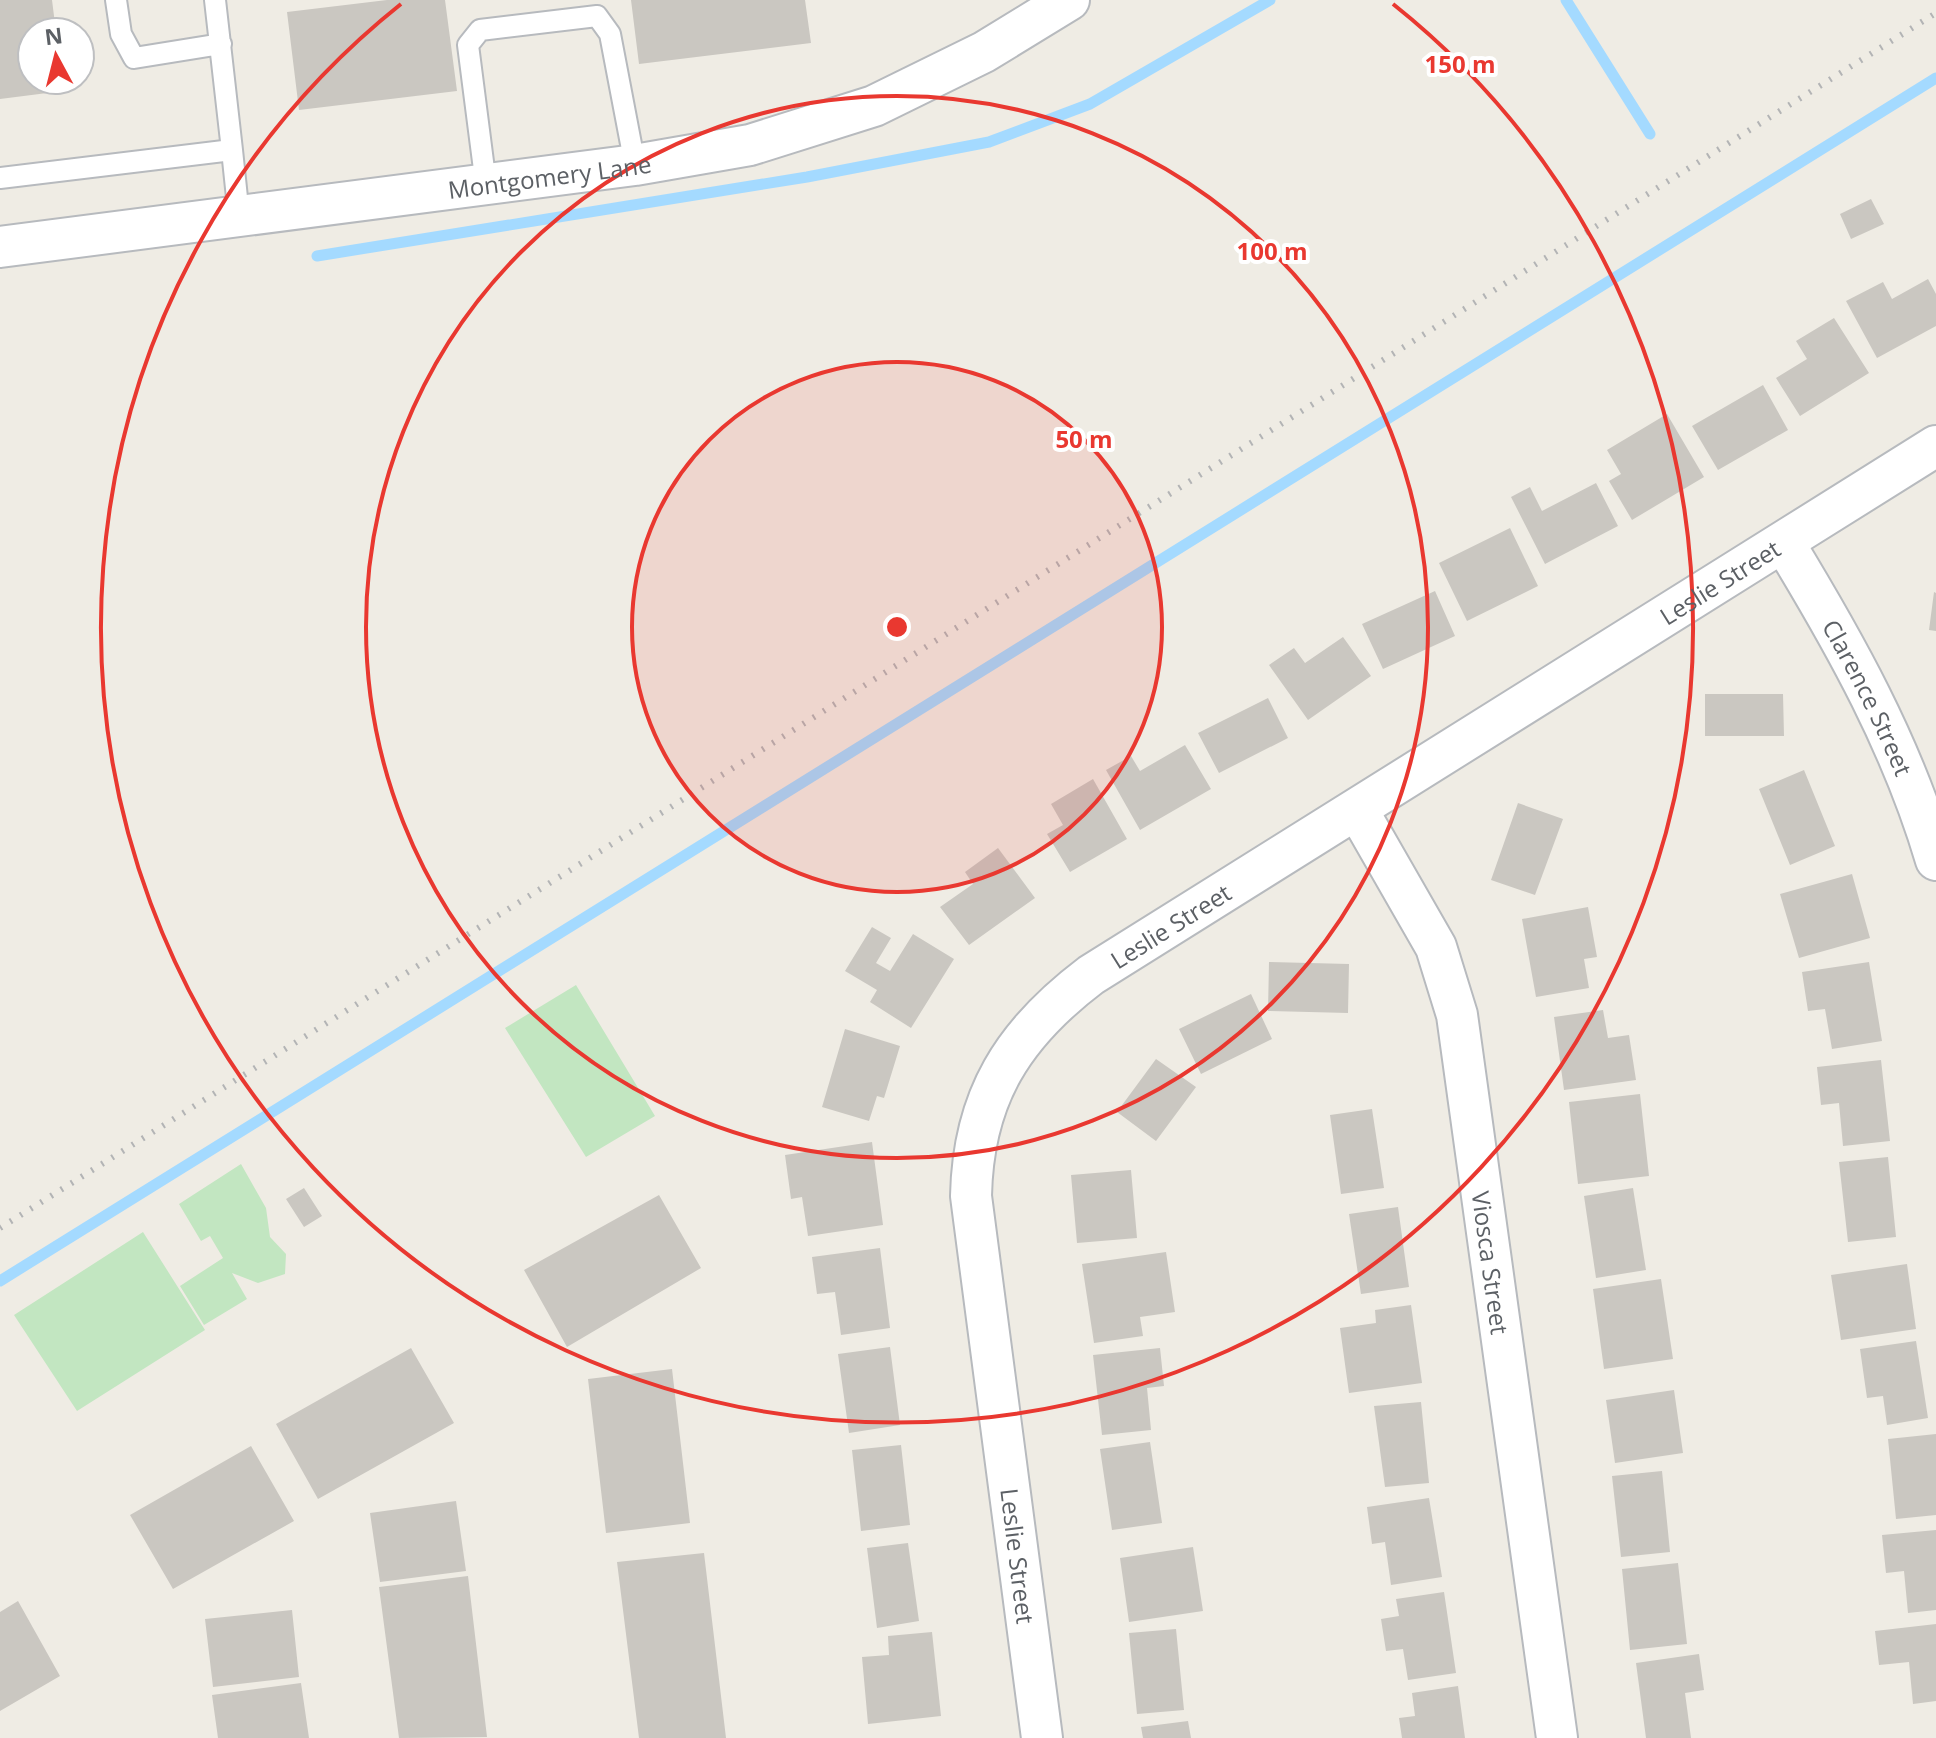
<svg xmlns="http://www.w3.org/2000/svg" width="1936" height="1738" font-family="'Open Sans',sans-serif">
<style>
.green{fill:#c2e6c1}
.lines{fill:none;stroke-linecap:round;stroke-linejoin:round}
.stream{stroke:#a4daff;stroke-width:11}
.building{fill:#cac7c1}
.service-casing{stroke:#b7babe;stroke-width:24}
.minor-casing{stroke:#b7babe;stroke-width:44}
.service{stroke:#fff;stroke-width:20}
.minor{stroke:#fff;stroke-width:40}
.rail{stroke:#b3b4b5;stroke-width:6;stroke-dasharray:2 10;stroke-linecap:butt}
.ring{fill:none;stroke:#e93830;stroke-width:4}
.labels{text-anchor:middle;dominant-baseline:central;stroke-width:8;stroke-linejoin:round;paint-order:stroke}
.street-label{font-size:24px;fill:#5c6065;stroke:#fff}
.centre{fill:#e93830;stroke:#fff;stroke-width:4}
.ring-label{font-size:24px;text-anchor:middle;font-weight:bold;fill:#e93830;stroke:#fff;stroke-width:8;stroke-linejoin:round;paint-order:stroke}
</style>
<rect width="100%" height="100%" fill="#efece4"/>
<path class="green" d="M576,985L655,1116L586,1157L505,1028Z
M241,1164L266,1208L270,1237L286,1254L285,1274L258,1283L232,1273L247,1299L204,1325L180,1286L223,1258L210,1236L201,1241L179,1204Z
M143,1232L205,1330L77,1411L14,1315Z"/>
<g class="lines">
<path class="stream" d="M1566,0L1650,134
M317,256L807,177L989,142L1090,104L1270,0
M0,1281L1936,78"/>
</g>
<path class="building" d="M0,0H52L56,32H32V80H62L63,91L0,99Z
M387,0H445L457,91L299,110L287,12Z
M631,0H805L811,43L639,64Z
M1871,199L1884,224L1851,239L1840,214Z
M1928,279L1936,294V326L1877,358L1846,301L1883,282L1892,299Z
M1834,318L1869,373L1800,416L1776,378L1807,359L1796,341Z
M1763,385L1788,430L1718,470L1692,426Z
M1667,414L1704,477L1632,520L1609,481L1621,474L1607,450Z
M1596,483L1618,526L1545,564L1511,497L1530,487L1542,511Z
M1510,528L1538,586L1467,621L1439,563Z
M1435,591L1455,636L1383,669L1362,624Z
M1934,592L1936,593V631L1929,630Z
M1343,637L1371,676L1308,720L1269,665L1294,648L1305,663Z
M1705,694H1783L1784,736H1705Z
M1268,698L1288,738L1219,773L1198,733Z
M1185,745L1211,789L1140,830L1106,770L1131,756L1140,771Z
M1804,770L1835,846L1790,865L1759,789Z
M1093,779L1127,839L1070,872L1047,834L1063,825L1051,804Z
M1518,803L1563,819L1535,895L1491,880Z
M998,848L1035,898L969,945L940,907L973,884L965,872Z
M1852,874L1870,938L1799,958L1780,894Z
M1588,907L1597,957L1584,959L1589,988L1536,997L1522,919Z
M872,927L891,938L876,963L890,971L913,934L954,959L911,1028L870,1002L877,990L845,971Z
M1269,962L1349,964L1348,1013L1268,1011Z
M1869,962L1882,1041L1832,1049L1825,1009L1808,1011L1802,972Z
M1251,994L1272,1039L1201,1074L1179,1029Z
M1603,1010L1608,1038L1629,1035L1636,1080L1564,1090L1554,1017Z
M845,1029L900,1046L884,1098L877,1096L869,1121L822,1107Z
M1156,1059L1196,1087L1156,1141L1117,1112Z
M1881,1060L1890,1141L1843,1146L1839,1103L1821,1105L1817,1067Z
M1640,1094L1649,1176L1578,1184L1569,1102Z
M1372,1109L1384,1188L1341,1194L1330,1115Z
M872,1142L883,1225L808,1236L802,1197L791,1199L785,1155Z
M1888,1157L1896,1237L1848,1242L1839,1162Z
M1131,1170L1137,1238L1077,1243L1071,1175Z
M304,1188L322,1216L304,1227L286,1199Z
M1633,1188L1646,1270L1596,1278L1584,1196Z
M659,1195L701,1268L567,1347L524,1270Z
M1398,1207L1409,1287L1361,1294L1349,1214Z
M880,1248L890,1328L841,1335L835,1292L817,1294L812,1257Z
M1166,1252L1175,1312L1140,1317L1143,1336L1094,1343L1082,1264Z
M1907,1264L1916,1329L1841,1340L1831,1275Z
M1661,1279L1673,1359L1604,1369L1593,1289Z
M1411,1305L1422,1383L1349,1393L1340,1328L1376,1323L1375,1310Z
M1916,1341L1928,1418L1887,1425L1883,1396L1867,1398L1860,1349Z
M890,1347L900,1425L849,1433L838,1354Z
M411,1348L454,1423L318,1499L276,1424Z
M1160,1348L1164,1386L1147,1388L1151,1430L1102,1435L1093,1355Z
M672,1369L690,1523L606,1533L588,1379Z
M1674,1390L1683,1453L1615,1463L1606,1400Z
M1421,1402L1429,1483L1385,1487L1374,1406Z
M1936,1434V1515L1896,1519L1888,1439Z
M1150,1442L1162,1523L1112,1530L1100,1449Z
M901,1445L910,1525L861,1531L852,1450Z
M251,1446L294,1521L173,1589L130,1515Z
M1662,1471L1670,1552L1621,1557L1612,1476Z
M1429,1498L1442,1577L1391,1585L1385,1542L1372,1544L1367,1507Z
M456,1501L466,1571L380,1582L370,1513Z
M1936,1530V1610L1908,1613L1904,1571L1886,1573L1882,1535Z
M908,1543L919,1621L877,1628L867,1548Z
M1193,1547L1203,1611L1129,1622L1120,1558Z
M704,1553L726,1738H639L617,1562Z
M1678,1563L1687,1644L1630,1650L1622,1569Z
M468,1576L487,1737L399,1738L379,1587Z
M1444,1592L1456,1673L1408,1680L1403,1649L1386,1651L1381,1619L1399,1616L1396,1599Z
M18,1601L60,1676L0,1711V1612Z
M292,1610L299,1677L213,1687L205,1619Z
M1936,1624V1701L1913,1704L1909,1662L1879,1665L1875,1631Z
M1176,1629L1184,1710L1137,1714L1129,1633Z
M932,1632L941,1716L868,1724L862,1657L889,1655L888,1636Z
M1699,1654L1704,1690L1685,1693L1691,1738H1646L1636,1663Z
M301,1683L309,1738H218L212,1695Z
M1458,1686L1465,1738H1402L1399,1718L1415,1716L1412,1693Z
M1188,1721L1191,1738H1143L1141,1727Z"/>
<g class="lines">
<defs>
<path id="service" d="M116,0L121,34L134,58L221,44
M215,0L232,150
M0,178L232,150L239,217
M486,185L468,45L480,30L597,16L610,34L635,165"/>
<g id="minor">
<path id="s1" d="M0,247L635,165L750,145L874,106L984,52L1069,0"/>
<path id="s2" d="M1784,543C1846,645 1902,745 1936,860"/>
<path id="s3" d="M1358,811L1436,947L1457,1015L1557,1738"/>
<path id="s4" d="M1042,1738L971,1196C973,1097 1013,1034 1091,975L1936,446"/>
</g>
</defs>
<use href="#service" class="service-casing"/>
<use href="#minor" class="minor-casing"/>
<use href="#service" class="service"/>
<use href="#minor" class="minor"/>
<path class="rail" d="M0,1228L1936,13"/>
</g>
<circle cx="897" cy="627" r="265" fill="#e93830" fill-opacity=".12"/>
<g class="ring">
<circle cx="897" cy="627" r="265"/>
<circle cx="897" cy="627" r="531"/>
<path d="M1393 4A796 796 0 1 1 401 4"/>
</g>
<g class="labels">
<g class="street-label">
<text stroke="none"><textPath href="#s1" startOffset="554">Montgomery Lane</textPath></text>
<text stroke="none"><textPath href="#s4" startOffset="1550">Leslie Street</textPath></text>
<text stroke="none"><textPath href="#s2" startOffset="176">Clarence Street</textPath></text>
<text stroke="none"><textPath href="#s4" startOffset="902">Leslie Street</textPath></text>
<text stroke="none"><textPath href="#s3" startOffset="478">Viosca Street</textPath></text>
<text transform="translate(1018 1556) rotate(83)">Leslie Street</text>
</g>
</g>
<circle cx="897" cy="627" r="12" class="centre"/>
<g class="ring-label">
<text x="1460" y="73">150 m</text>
<text x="1272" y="260">100 m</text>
<text x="1084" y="448">50 m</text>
</g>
<g transform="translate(56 56) rotate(353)"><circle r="38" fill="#ffffff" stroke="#bebfc1" stroke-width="2"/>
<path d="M0-6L14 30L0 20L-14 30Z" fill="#e93830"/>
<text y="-12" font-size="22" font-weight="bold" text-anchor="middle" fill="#5c6065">N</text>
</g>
</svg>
